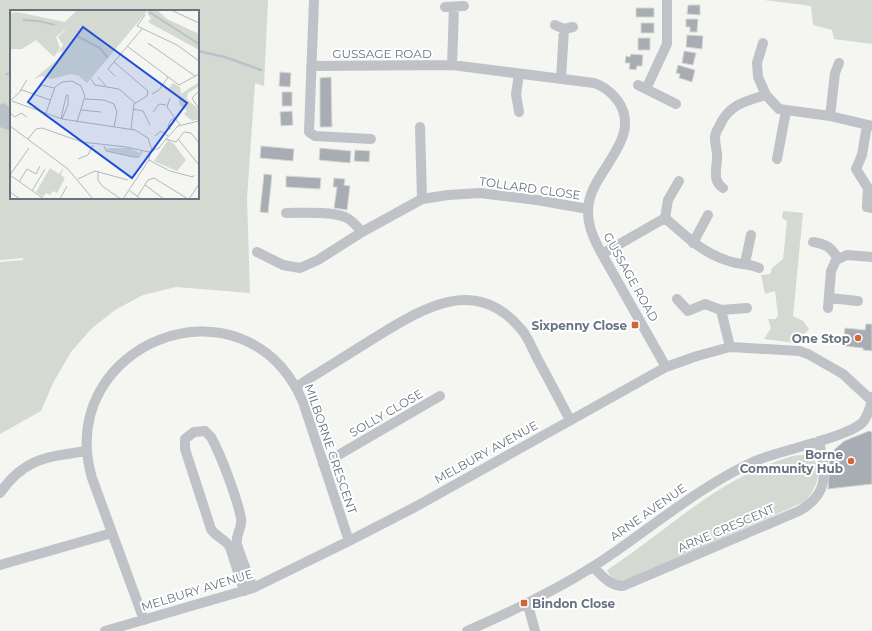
<svg xmlns="http://www.w3.org/2000/svg" width="872" height="631" font-family="Montserrat,sans-serif">
<style>
.green{fill:#d4dad2;fill-rule:evenodd}
.water{fill:#bac2c8}
.lines{fill:none;stroke-linecap:round;stroke-linejoin:round}
.stream{stroke:#bac2c8;stroke-width:2.5}
.building{fill:#a7adb2;stroke:#d7d7d5}
.street{stroke:#bfc2c6;stroke-width:10}
.poi-dot{fill:#d26436;stroke:#fff;stroke-width:1.5}
.labels{text-anchor:middle;dominant-baseline:central;stroke-width:4;stroke-linejoin:round;paint-order:stroke}
.street-label{font-size:12px;fill:#677480;stroke:#fff}
.poi-label{font-size:12px;font-weight:bold;fill:#677480;stroke:#fff;text-anchor:end}
.inset-river{fill:none;stroke:#bac2c8;stroke-width:2}
.inset-road{fill:none;stroke:#b4b9bd;stroke-width:1}
.view{fill:#1d4ed8;fill-opacity:0.15;stroke:#1d4ed8;stroke-width:2}
.inset-edge{fill:none;stroke:#677480;stroke-width:2}
</style>
<rect width="100%" height="100%" fill="#f5f5f2"/>
<path class="green" d="M0,0H268L264,86L255,83L247,198L250,293L176,287L143,295L115,310L91,329L71,352L53,383L41,411L0,434V262L23,260V258L0,260ZM11,11H198V198H11Z
M764,0H872V44L834,39L832,30L813,25L811,6Z
M783,211L803,213L793,316L803,321L809,329L796,343L764,339L771,328L768,319H775L778,316L775,291L765,294L761,275L770,274L772,268L783,259L787,221L782,218Z
M808,455C827,466 816,491 804,502L626,581C617,582 610,578 607,570C663,534 712,484 775,462C786,458 796,454 808,455Z"/>
<path class="water" d="M2,103L6,104L11,109V131L0,127V105Z"/>
<g class="lines">
<path class="stream" d="M198,51L225,57L261,70
M7,74H11"/>
</g>
<path class="building" d="M688,5H700V15L687,14Z
M636,8H654V17H636Z
M686,19H698L697,32H690V27H686Z
M641,23H654V33H641Z
M687,35L703,36L702,49L686,47Z
M638,38H650V50H638Z
M684,51L696,53L693,65L682,63Z
M631,54L643,55L642,66H637L636,70L629,69L630,63H625L626,56L630,57Z
M678,65L695,70L692,82L679,78L680,74L676,73Z
M280,72L291,73L290,87L279,86Z
M331,77L332,127H320V78Z
M282,92H292V106H282Z
M292,111L293,125L281,126L280,112Z
M261,146L294,149L293,161L260,158Z
M320,148L351,151L350,163L319,160Z
M355,150L370,151L369,162L354,161Z
M264,174L272,175L268,213L260,212Z
M286,176L321,178L320,189L286,187Z
M334,178L345,179L344,185L350,186L347,210L334,208L337,187H333Z
M866,324H872V351L863,350V348L843,346L845,328L865,330Z
M869,431L872,432V484L828,489L830,456L833,451L844,441Z"/>
<g class="lines">
<path class="street" d="M314,0L309,132L315,136L371,139
M445,7L464,6
M555,25L564,29L573,27
M763,43L757,63L758,77L766,95L779,109L830,116L872,126
M452,65L454,7
M311,66L452,65L594,83C604,86 612,93 618,101C643,137 595,169 589,202C585,221 593,238 602,254L666,367
M519,74L516,94L519,112
M561,78L564,29
M638,85L676,104
M646,89L667,44V0
M830,116L835,73L839,63
M867,125L862,155L856,169L868,188L867,207L872,208
M420,127L422,199
M777,159L786,111
M723,188C713,181 716,171 717,160C718,152 715,146 715,138C715,134 717,130 719,127C728,105 745,101 766,95
M286,213C303,213 330,211 345,217C352,220 357,226 362,232
M665,218L668,200L679,181
M813,242C826,244 831,247 838,259
M693,243L708,215
M257,252L283,265L300,268L318,260L362,232L422,199L448,195L480,193L537,200L588,209
M602,254L665,218C687,237 703,254 732,262C741,265 748,263 759,268
M745,263L751,235
M829,298L858,301
M677,299L688,311L705,304L721,310
M828,308L831,271L836,260L847,255L872,257
M730,347L721,310L747,308
M296,387C321,371 346,356 371,340C420,310 474,273 521,329C528,337 532,348 537,358C548,378 559,399 570,420
M323,464L440,396
M0,493C24,458 47,457 86,451
M0,565L112,533
M593,567C602,575 609,586 623,586L799,511C831,493 825,472 819,441
M244,591L230,547C225,539 216,537 211,529L185,449V439L194,432L205,431L211,437C221,455 237,498 241,518C243,528 235,534 237,544C241,559 248,573 253,588
M528,605L535,631
M144,620L92,478C53,343 245,268 303,402L349,541
M105,631L253,588L349,541L415,507L666,367L697,356L730,347L799,351L808,354L843,374L871,400
M467,631C511,612 553,592 594,566C648,531 696,488 755,461C778,451 849,437 863,422C868,415 871,405 872,397"/>
</g>
<g class="poi-dot">
<rect x="631" y="321" width="8" height="8" rx="2"/>
<circle cx="858" cy="338" r="4"/>
<circle cx="851" cy="461" r="4"/>
<rect x="520" y="599" width="8" height="8" rx="2"/>
</g>
<g class="labels">
<g class="street-label">
<text x="382" y="53">GUSSAGE ROAD</text>
<text transform="translate(530 188) rotate(8)">TOLLARD CLOSE</text>
<text transform="translate(631 277) rotate(61)">GUSSAGE ROAD</text>
<text transform="translate(386 413) rotate(-30)">SOLLY CLOSE</text>
<text transform="translate(331 449) rotate(71)">MILBORNE CRESCENT</text>
<text transform="translate(486 452) rotate(-29)">MELBURY AVENUE</text>
<text transform="translate(648 512) rotate(-35)">ARNE AVENUE</text>
<text transform="translate(726 528) rotate(-23)">ARNE CRESCENT</text>
<text transform="translate(197 590) rotate(-17)">MELBURY AVENUE</text>
</g>
<g class="poi-label">
<text x="627" y="325">Sixpenny Close</text>
<text x="850" y="338">One Stop</text>
<text x="843" y="454">Borne<tspan x="843" dy="14">Community Hub</tspan></text>
<text x="532" y="603" text-anchor="start">Bindon Close</text>
</g>
</g>
<g transform="translate(10 10)">
<rect width="189" height="189" fill="#f5f5f2"/>
<path d="M67,0H138L77,73L69,66L60,64L42,69L32,66L24,69L49,48L53,40L48,43L53,35L48,27L58,17L46,27L50,38L44,47L26,30L12,39H0V3L7,2L55,12ZM140,0H147L157,9L189,24V40L138,12L141,8L137,3ZM189,72V76L177,84L178,86L176,88L188,99L189,109L182,111L174,104L177,101L169,94V88L159,78L163,73L170,77L171,84ZM158,130L164,134L176,150L167,161L144,151ZM96,138H119L130,143L127,147L97,141ZM54,157L51,165L55,168L47,183L43,181L40,185L36,183L33,187L26,182L40,158L49,164Z" fill="#d4dad2"/>
<path class="inset-river" d="M139,2L189,34M13,10L29,11L45,15M67,26L90,38L98,48"/>
<path class="inset-road" d="M161,0L189,13M135,5L127,16L167,35L189,51M117,36L169,75L189,64M141,36L138,33L185,66M104,52L138,81L137,86L124,94L121,119M105,66L98,59L132,19M88,67L96,76M81,69L85,75L109,79L125,93M10,81L17,70M189,81L182,88L189,99M22,84L32,75L44,78M142,84L149,80L158,67M160,88L157,97L170,115M75,89L94,90L104,94L107,102L104,117M0,91L12,80L40,90M2,91L52,109L125,120L138,128L142,140M123,99L133,101L140,115M71,100L91,102M143,102L149,94L156,95M0,103L5,107L11,103L17,107M36,103L45,77L52,72L62,71L71,76L75,86L67,112M51,109L56,86L58,85V95L52,109M0,116L58,159L83,189M161,119L158,117L160,111L166,107M145,126L151,121L158,126M18,129L26,119L32,118L72,132L116,137L139,142L149,138L156,129L166,132L174,122L181,123L189,133M156,129L168,116L189,111M168,129L189,155M94,136L96,141L124,147H129L132,141M68,149L78,145L83,135M139,150L160,161L183,167L184,165M88,161V170L92,176L111,189M0,165L34,189M0,165L19,138M68,169L85,161L118,170M9,172L17,159L26,164L30,156M135,175L154,189M22,181L35,159M120,181L131,189M0,182L10,189M127,187L138,170L144,168L178,189M50,189L57,176M113,189L139,150L140,142M179,189L189,174"/>
<path class="view" d="M73,17L177,93L122,168L18,92Z"/>
<rect width="189" height="189" class="inset-edge"/>
</g>
</svg>
